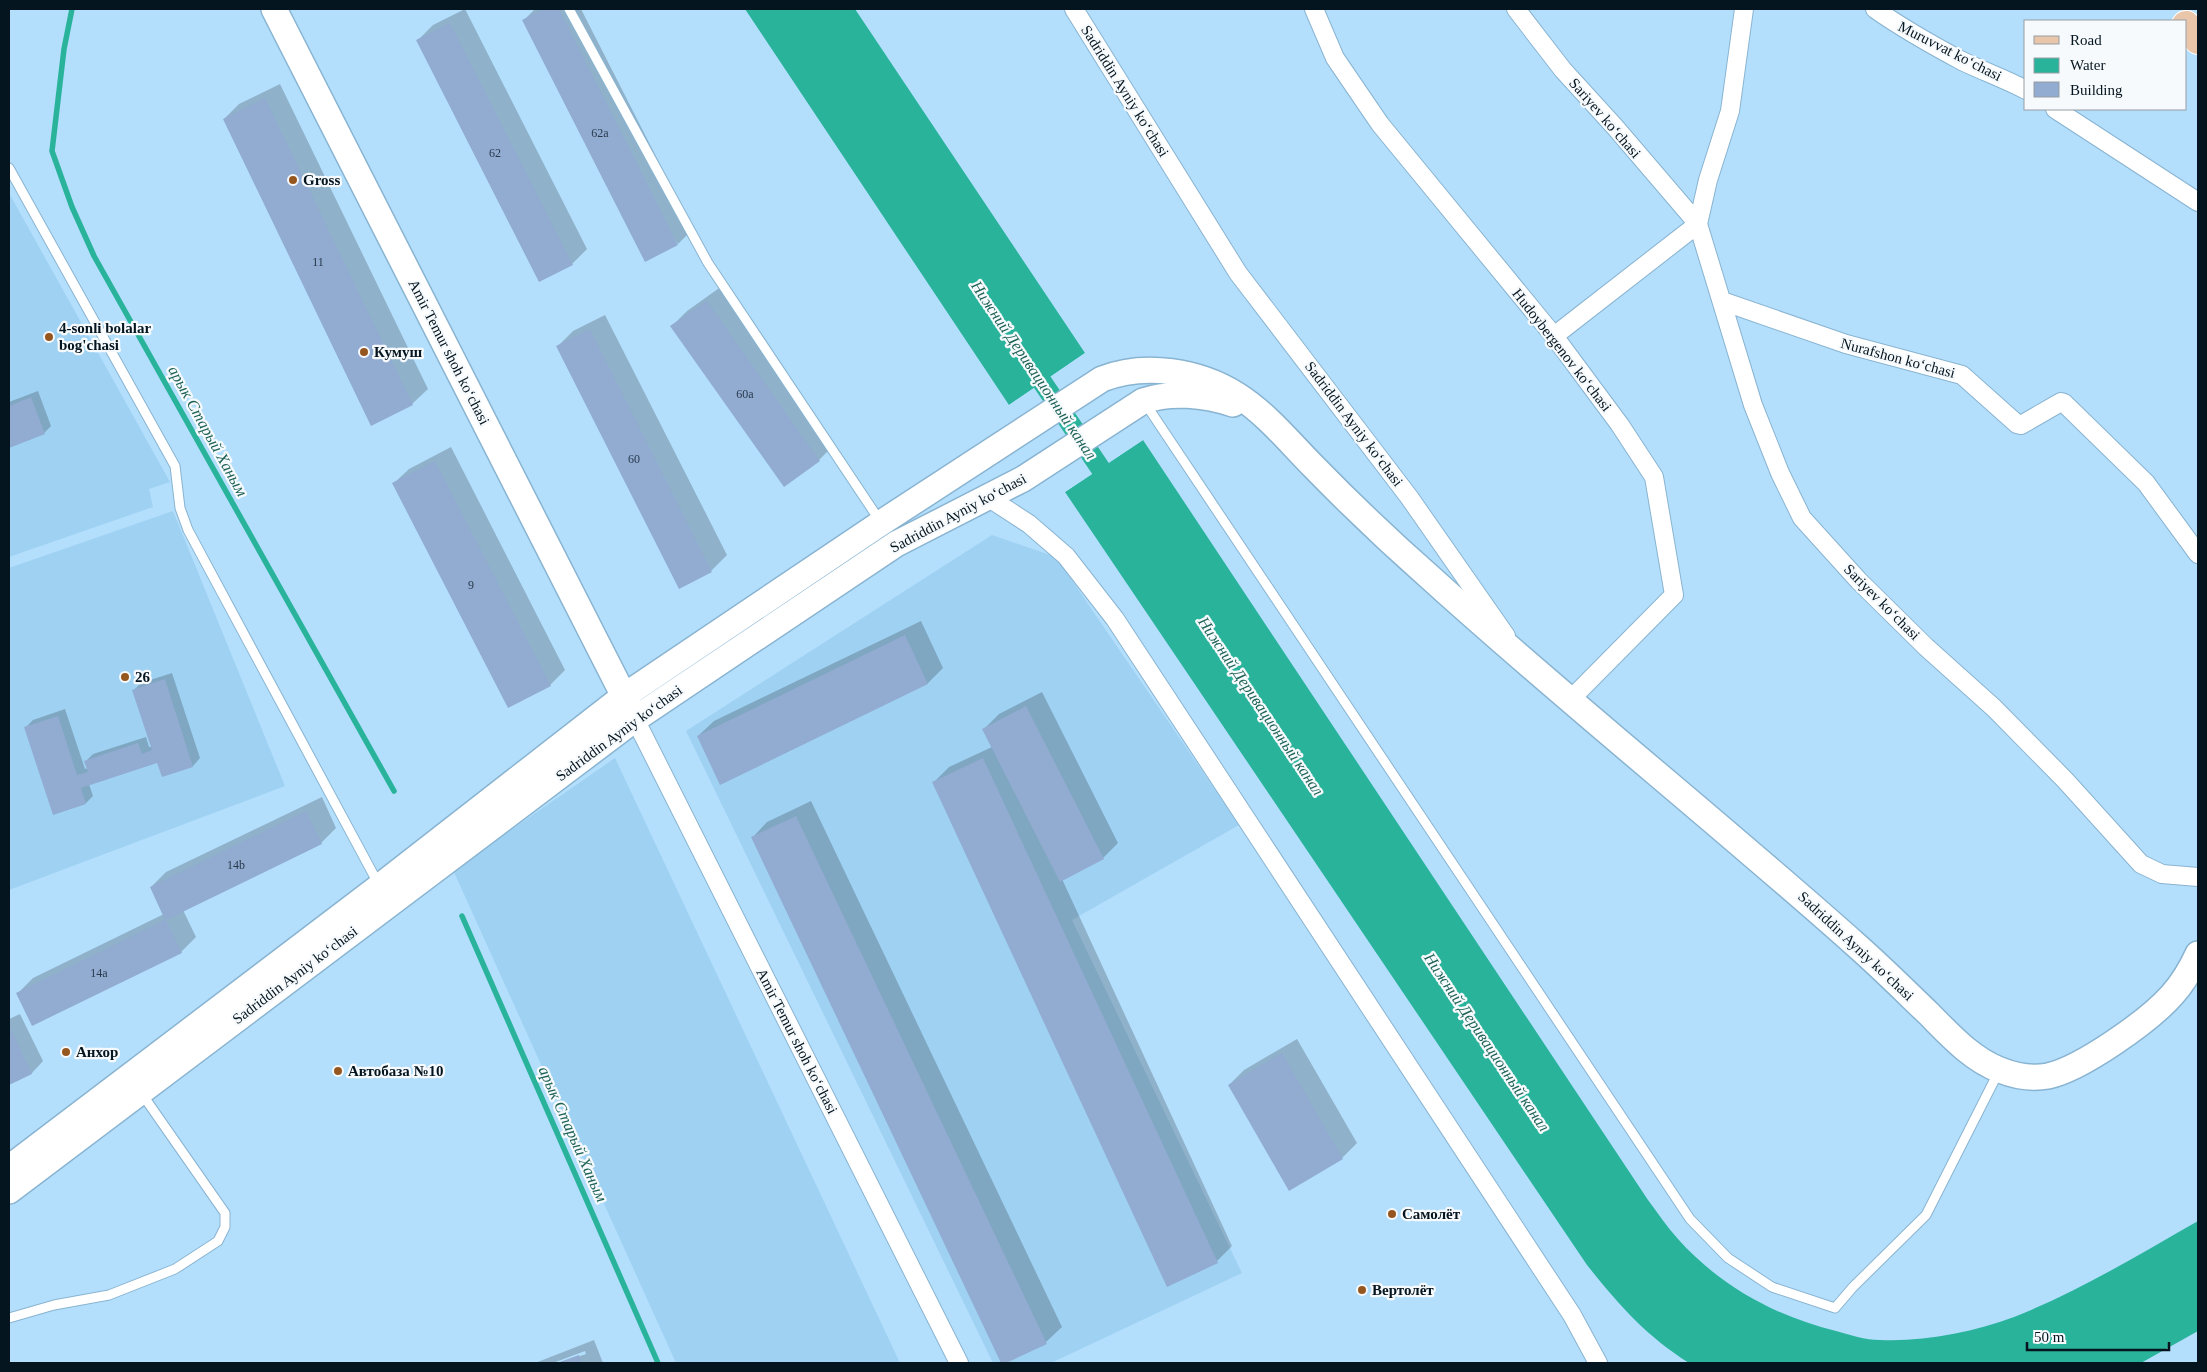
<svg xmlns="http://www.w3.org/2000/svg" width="2207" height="1372" font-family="'Times New Roman',serif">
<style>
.built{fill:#9fd1f2}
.water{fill:#2ab39b}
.pier{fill:#b3dffd}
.shadow{fill:#0003}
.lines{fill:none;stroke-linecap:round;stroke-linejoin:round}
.stream{stroke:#2ab39b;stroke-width:5.5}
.canal{stroke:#2ab39b;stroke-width:20}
.building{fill:#91abd1}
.lane-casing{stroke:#89b4d1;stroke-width:11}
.street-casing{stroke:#89b4d1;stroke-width:20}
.secondary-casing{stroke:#89b4d1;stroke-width:28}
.primary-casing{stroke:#fff;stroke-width:30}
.lane{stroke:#fff;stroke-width:9}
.street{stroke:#fff;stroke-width:18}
.secondary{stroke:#fff;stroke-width:25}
.primary{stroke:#e9c5a9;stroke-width:28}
.poi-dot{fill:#96561f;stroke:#f6fafd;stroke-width:2}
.labels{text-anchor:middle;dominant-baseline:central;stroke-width:4.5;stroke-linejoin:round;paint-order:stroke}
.number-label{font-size:12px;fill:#283a4c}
.street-label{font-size:15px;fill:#05151f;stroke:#f6fafd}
.poi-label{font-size:15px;font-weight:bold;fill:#05151f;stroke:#f6fafd;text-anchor:start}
.water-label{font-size:16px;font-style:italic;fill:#1d6255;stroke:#f6fafd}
</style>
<rect width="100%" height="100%" fill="#b3dffd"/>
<path class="built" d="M9,193L170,482L149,489L153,507L9,557Z
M173,511L285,786L9,890V568Z
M992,535L1056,557L1239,825L1072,920L1242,1273L1051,1363H993L686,731Z
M615,758L900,1363H676L453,870Z"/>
<path class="water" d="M745,9H855L1085,353L1009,405Z
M1143,440L1648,1200C1658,1213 1667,1227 1678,1239C1720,1286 1775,1316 1836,1331C1850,1335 1865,1340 1880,1340C1924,1342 1973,1332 2014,1317C2078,1292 2138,1255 2198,1221V1331L2141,1363H1689C1645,1335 1619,1305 1587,1265L1065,492Z"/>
<path class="pier" d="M1085,353L1086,355L1010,407L1009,405Z
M1142,438L1143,440L1065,492L1064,490Z"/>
<path class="shadow" d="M465,9L587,249L572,264L418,40L433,25Z
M535,9H581L693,229L678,244L524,20Z
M280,84L428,389L412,404L224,119L239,104Z
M722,286L834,445L819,460L672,326L687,311Z
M605,315L727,555L712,570L679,587L558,346L573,331Z
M38,391L51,426L44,433L9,447V402Z
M451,447L565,670L550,685L393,484L409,469Z
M921,621L943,668L928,683L721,783L698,736L714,721Z
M172,673L200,758L193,766L158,761L89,784L93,796L86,803L54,814L26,727L33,720L65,709L85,769L88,768L85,762L93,754L146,737L149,747H152L133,691L141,683Z
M1042,692L1118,843L1103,858L1062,879L1232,1246L1217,1261L934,782L949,767L992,747L984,729L999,714Z
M322,797L336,828L321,843L183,910L196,937L181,952L18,993L33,978L164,914L151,887L166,872Z
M811,801L1062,1327L1046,1342L1003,1363L752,838L767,822Z
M20,1014L43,1061L32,1073L9,1084V1019Z
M1297,1039L1357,1143L1342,1158L1229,1085L1244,1070Z
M594,1340L603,1363H560L586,1354L585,1351L553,1363H535Z"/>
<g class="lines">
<path class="stream" d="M72,9L64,49L52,151L72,207L94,256L394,791
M462,916L658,1363"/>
<path class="canal" d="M1028,361L1115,490"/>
</g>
<path class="building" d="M544,9H559L678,245L645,262L522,20Z
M450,23L573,265L539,282L416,40Z
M265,98L413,405L371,426L223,119Z
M707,301L820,461L784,487L670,326Z
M590,329L712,572L679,589L556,346Z
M31,397L45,434L9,448V406Z
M435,461L551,686L508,708L392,483Z
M905,635L928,684L720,785L697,736Z
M165,679L193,767L162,777L157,763L81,788L86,804L53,815L24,727L58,716L77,775L88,772L84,761L138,743L142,754L152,750L132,690Z
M1026,706L1104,859L1060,882L982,729Z
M983,758L1218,1263L1167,1287L932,782Z
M306,811L322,844L166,920L182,953L32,1026L16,993L165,920L150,887Z
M796,816L1047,1344L1006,1363H1001L751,837Z
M9,1025L32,1074L9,1085Z
M1282,1053L1343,1159L1289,1191L1228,1085Z
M579,1355L582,1363H557Z"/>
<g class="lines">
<defs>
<path id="lane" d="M569,9L708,263L880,521
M9,168L175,466L180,508L188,530L379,885
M1145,403L1690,1219L1728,1258L1772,1287L1835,1308L1853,1287L1926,1215L1999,1071
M9,1318L54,1305L109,1295L175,1269L218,1241L225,1227V1213L142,1094"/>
<path id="street" d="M1074,9L1238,273L1409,497L1506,636
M1314,9L1335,58L1380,124L1554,336L1620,425L1654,477L1674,595L1570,700
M1516,9L1563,70L1615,127L1698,224L1753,405L1780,473L1802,518L1859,581L1926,647L1994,708L2065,780L2141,864L2162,874L2198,877
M1875,9C1902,28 1932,45 1962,61C1983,71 2005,79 2026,90
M2055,109L2198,202
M1722,301L1846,344L1962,375L2017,424L2021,425L2061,402L2064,403L2146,483L2198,554
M1554,336L1698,224L1708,180L1730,111L1744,9
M989,498L1029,524L1066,556L1115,619L1572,1315L1598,1363
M635,719L959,1363"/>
<path id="secondary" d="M274,9L631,710
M9,1168L379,887L624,696L881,523L1102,379C1145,362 1199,371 1237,395C1267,414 1290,443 1315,468C1353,507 1392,544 1433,580C1571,705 1717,821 1856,945C1881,967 1904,990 1928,1013C1949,1034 1971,1059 2000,1070C2015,1076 2032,1079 2048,1076C2081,1069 2149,1021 2172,995C2183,983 2191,969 2198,954
M9,1191L635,719L896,544L1023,479L1143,401C1171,391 1205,395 1233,404"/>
<path id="primary" d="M2186,25L2198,40"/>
</defs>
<use href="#lane" class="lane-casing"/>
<use href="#street" class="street-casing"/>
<use href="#secondary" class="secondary-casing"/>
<use href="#primary" class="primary-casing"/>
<use href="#lane" class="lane"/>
<use href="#street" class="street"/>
<use href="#secondary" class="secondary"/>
<use href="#primary" class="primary"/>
</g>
<g class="poi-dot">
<circle cx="293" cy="180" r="5"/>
<circle cx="49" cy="337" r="5"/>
<circle cx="364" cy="352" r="5"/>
<circle cx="125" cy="677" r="5"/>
<circle cx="66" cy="1052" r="5"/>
<circle cx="338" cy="1071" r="5"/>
<circle cx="1392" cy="1214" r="5"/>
<circle cx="1362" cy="1290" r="5"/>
</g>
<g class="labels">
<g class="number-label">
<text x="600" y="133">62a</text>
<text x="495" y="153">62</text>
<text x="318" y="262">11</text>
<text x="745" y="394">60a</text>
<text x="634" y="459">60</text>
<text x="471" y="585">9</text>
<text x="236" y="865">14b</text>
<text x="99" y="973">14a</text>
</g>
<g class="street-label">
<text transform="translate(1950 51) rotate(27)">Muruvvat ko‘chasi</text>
<text transform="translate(1125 91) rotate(58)">Sadriddin Ayniy ko‘chasi</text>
<text transform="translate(1605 118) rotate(49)">Sariyev ko‘chasi</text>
<text transform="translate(1562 350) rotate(52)">Hudoybergenov ko‘chasi</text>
<text transform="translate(449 352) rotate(63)">Amir Temur shoh ko‘chasi</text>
<text transform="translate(1898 358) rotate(15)">Nurafshon ko‘chasi</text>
<text transform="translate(1354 424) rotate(53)">Sadriddin Ayniy ko‘chasi</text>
<text transform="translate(958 513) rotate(-28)">Sadriddin Ayniy ko‘chasi</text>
<text transform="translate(1882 602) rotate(45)">Sariyev ko‘chasi</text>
<text transform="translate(619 733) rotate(-36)">Sadriddin Ayniy ko‘chasi</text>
<text transform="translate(1856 946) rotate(43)">Sadriddin Ayniy ko‘chasi</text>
<text transform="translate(295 975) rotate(-37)">Sadriddin Ayniy ko‘chasi</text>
<text transform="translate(797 1041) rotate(63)">Amir Temur shoh ko‘chasi</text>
</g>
<g class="poi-label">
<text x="303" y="180">Gross</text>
<text x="59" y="328">4-sonli bolalar<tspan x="59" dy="17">bog'chasi</tspan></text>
<text x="374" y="352">Кумуш</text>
<text x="135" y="677">26</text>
<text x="76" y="1052">Анхор</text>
<text x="348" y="1071">Автобаза №10</text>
<text x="1402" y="1214">Самолёт</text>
<text x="1372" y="1290">Вертолёт</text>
</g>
<g class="water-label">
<text transform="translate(1034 370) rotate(56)">Нижний Деривационный канал</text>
<text transform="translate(208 431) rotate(61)">арык Старый Ханым</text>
<text transform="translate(1261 706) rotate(56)">Нижний Деривационный канал</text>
<text transform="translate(1487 1042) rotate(56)">Нижний Деривационный канал</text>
<text transform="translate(573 1134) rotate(66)">арык Старый Ханым</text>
</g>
</g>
<rect width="2207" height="1372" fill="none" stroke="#05151f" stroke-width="20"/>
<rect x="2024" y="20" width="162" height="90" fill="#f6fafd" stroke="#969ea4"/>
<rect x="2034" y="36" width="25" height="8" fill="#e9c5a9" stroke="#969ea4"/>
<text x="2070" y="45" font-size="15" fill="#05151f">Road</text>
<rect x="2034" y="58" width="25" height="15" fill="#2ab39b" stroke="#969ea4"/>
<text x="2070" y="70" font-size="15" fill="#05151f">Water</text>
<rect x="2034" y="82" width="25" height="15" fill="#91abd1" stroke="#969ea4"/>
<text x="2070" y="95" font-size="15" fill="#05151f">Building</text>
<path d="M2027 1342v8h142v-8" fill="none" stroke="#05151f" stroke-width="2.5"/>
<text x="2034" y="1342" font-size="15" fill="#05151f" stroke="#f6fafd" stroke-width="4" paint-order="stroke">50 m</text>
</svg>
